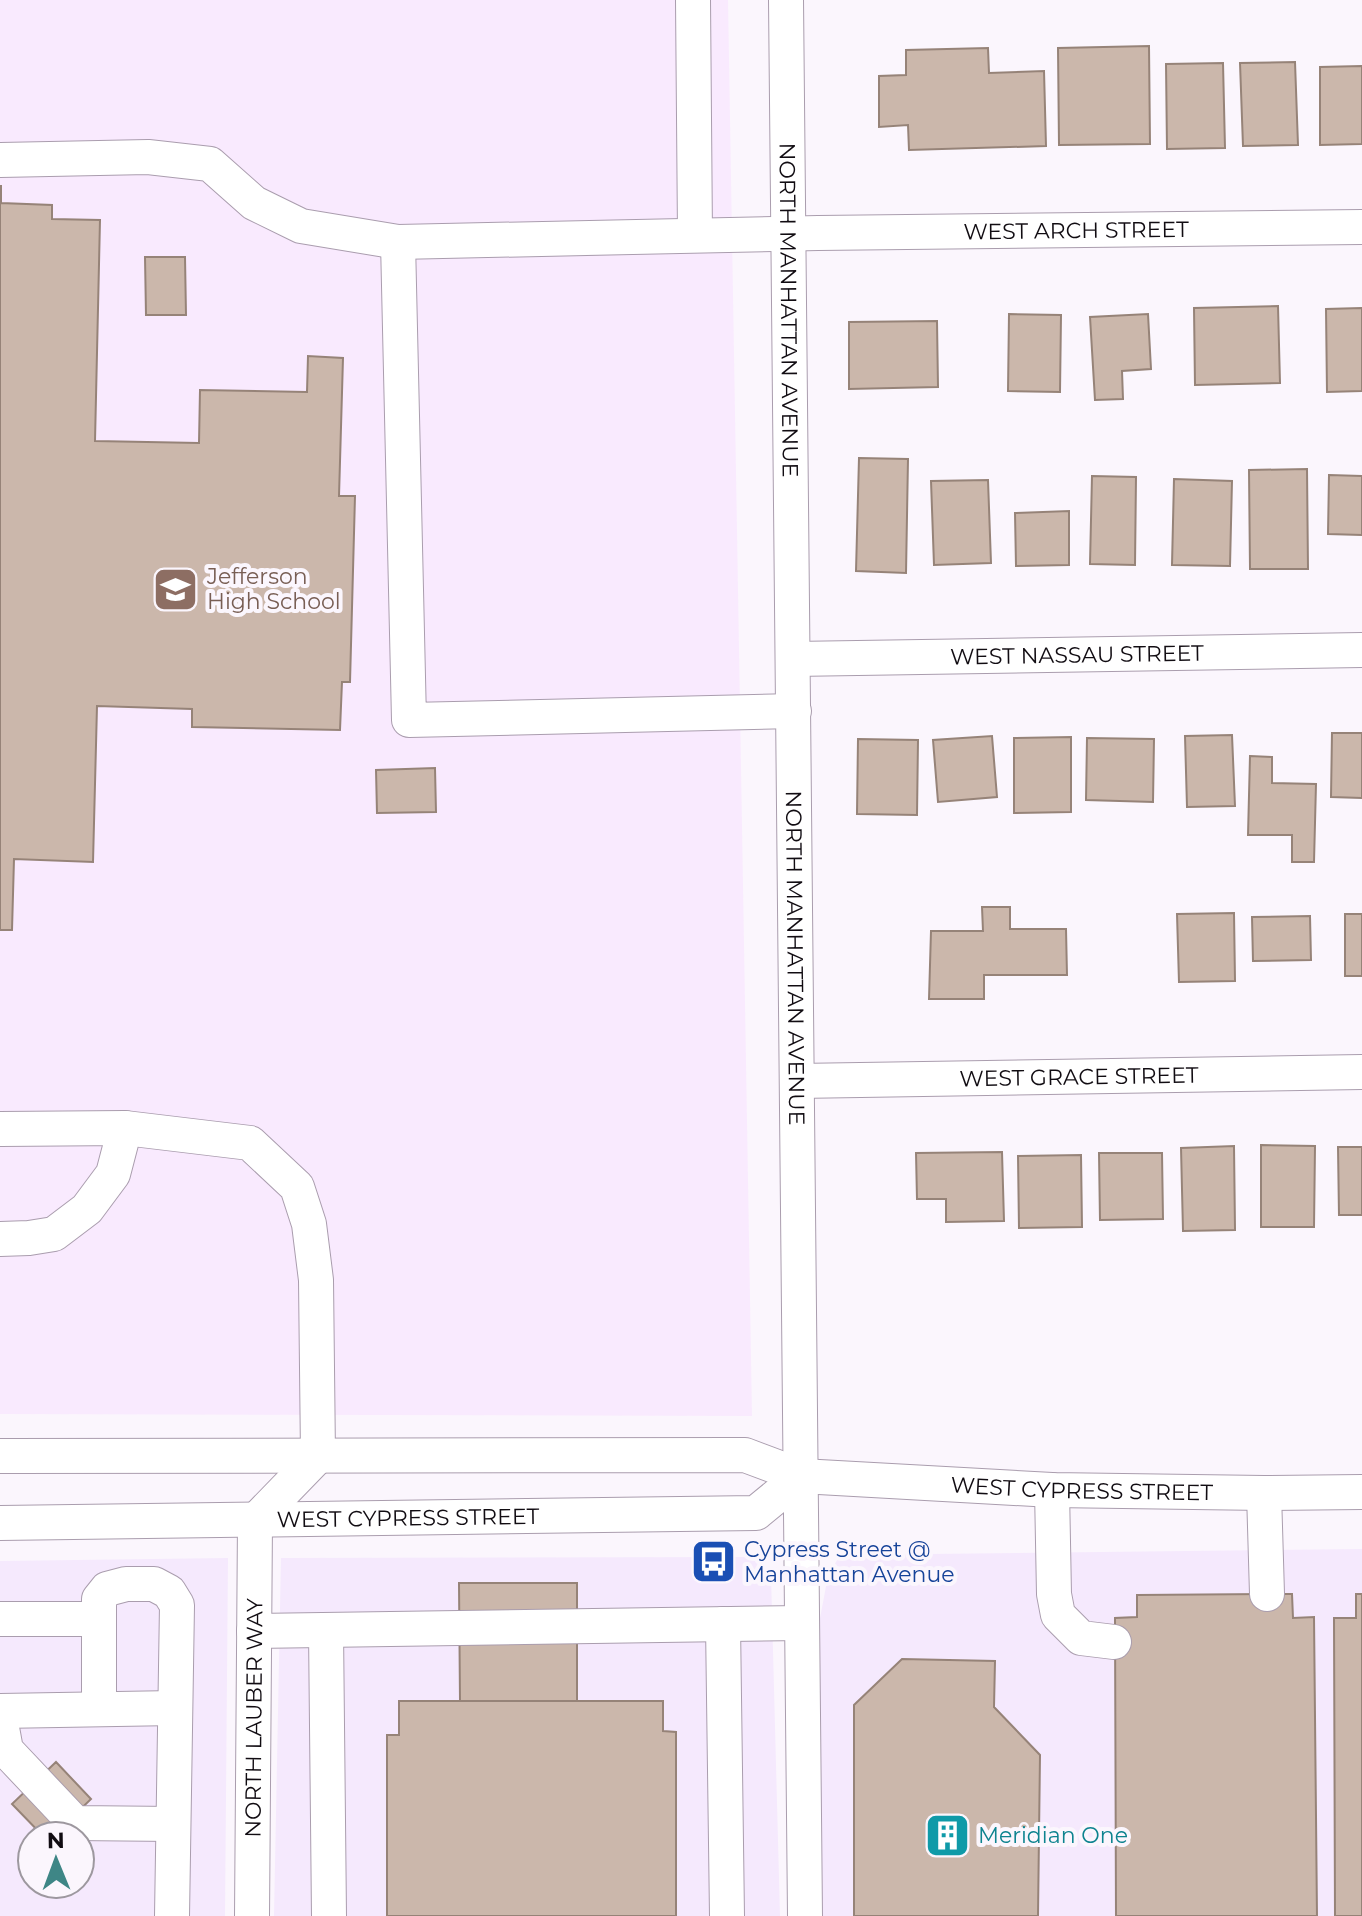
<svg xmlns="http://www.w3.org/2000/svg" width="1362" height="1916" font-family="Montserrat,sans-serif">
<style>
.commercial{fill:#f5e9fd;fill-rule:evenodd}
.built{fill:#f9eafe}
.building{fill:#cbb7ab;stroke:#968378;stroke-width:2}
.lines{fill:none;stroke-linecap:round;stroke-linejoin:round}
.minor-casing{stroke:#aa9dae;stroke-width:36}
.minor{stroke:#fff;stroke-width:34}
.labels{text-anchor:middle;dominant-baseline:central;stroke-width:8;stroke-linejoin:round;paint-order:stroke}
.street-label{font-size:22px;fill:#110c12;stroke:#fbf6fd}
.education-label{font-size:22px;fill:#785e54;stroke:#fbf6fd;text-anchor:start}
.transit-label{font-size:22px;fill:#164399;stroke:#fbf6fd;text-anchor:start}
.culture-label{font-size:22px;fill:#0d838f;stroke:#fbf6fd;text-anchor:start}
</style>
<rect width="100%" height="100%" fill="#fbf6fd"/>
<path class="commercial" d="M1362,1549V1916H819L817,1634L828,1576L840,1555Z
M754,1557L771,1575L780,1916H274L281,1558Z
M228,1558L225,1916H0V1561ZM32,1836H80V1884H32Z"/>
<path class="built" d="M0,0H728L752,1416L0,1414Z"/>
<path class="building" d="M1149,46L1150,144L1059,145L1058,48Z
M988,48L989,73L1044,71L1046,146L909,150L908,125L879,127V76L906,75V50Z
M1295,62L1298,145L1243,146L1240,63Z
M1223,63L1225,148L1167,149L1166,64Z
M1362,66V144L1320,145V67Z
M0,186H1V203L52,205V219L100,220L95,441L199,443L200,390L307,392L308,356L343,358L339,496H355L350,682H342L340,730L192,727V709L97,706L93,862L14,859L12,930H0Z
M145,257H185L186,315H146Z
M1278,306L1280,383L1195,385L1194,308Z
M1362,308V391L1327,392L1326,309Z
M1009,314L1061,315L1060,392L1008,391Z
M1148,314L1151,369L1122,371L1123,399L1095,400L1090,317Z
M937,321L938,387L849,389V322Z
M859,458L908,459L906,573L856,571Z
M1307,469L1308,569H1250L1249,470Z
M1329,475L1362,476V535L1328,534Z
M1092,476L1136,477L1135,565L1090,564Z
M1174,479L1232,481L1230,566L1172,565Z
M988,480L991,563L934,565L931,481Z
M1069,511V565L1016,566L1015,513Z
M1332,733H1362V798L1331,797Z
M1232,735L1235,806L1187,807L1185,736Z
M992,736L997,797L938,802L933,740Z
M1071,737V812L1014,813V738Z
M1087,738L1154,739L1153,802L1086,800Z
M858,739L918,740L917,815L857,814Z
M1250,756L1272,757V783L1316,784L1314,862H1292V835H1248Z
M435,768L436,812L377,813L376,770Z
M982,907H1010V929H1066L1067,975H984V999H929L931,931H983Z
M1234,913L1235,981L1179,982L1177,914Z
M1345,914H1362V976H1345Z
M1310,916L1311,960L1253,961L1252,917Z
M1261,1145L1315,1146L1314,1227H1261Z
M1234,1146L1235,1230L1183,1231L1181,1148Z
M1338,1147H1362V1215H1339Z
M1002,1152L1004,1221L946,1222V1199H917L916,1153Z
M1099,1153H1162L1163,1219L1100,1220Z
M1081,1155L1082,1227L1019,1228L1018,1156Z
M459,1583H577V1701H460Z
M1267,1594H1292L1293,1618L1314,1617L1317,1916H1116L1115,1618L1137,1617V1595Z
M1356,1594H1362V1916H1335L1334,1618H1356Z
M902,1659L995,1661L994,1707L1040,1755L1038,1916H854V1705Z
M399,1701H663V1731L676,1732V1916H387V1735H399Z
M56,1762L91,1799L53,1836H43L12,1804Z"/>
<g class="lines">
<defs>
<g id="minor">
<path d="M693,0L695,235"/>
<path id="s1" d="M786,0L805,1916"/>
<path id="s2" d="M0,160L148,157L210,164L254,203L301,226L398,242L818,233L1362,227"/>
<path d="M398,242L409,720L794,711"/>
<path id="s3" d="M793,659L1362,650"/>
<path id="s4" d="M797,1081L1362,1072"/>
<path d="M0,1129L125,1128L250,1143L297,1187L309,1224L316,1280L318,1456L255,1521"/>
<path d="M0,1239L29,1238L54,1234L87,1209L113,1174L125,1128"/>
<path id="s5" d="M0,1456L745,1455L801,1476L1052,1490L1264,1493L1362,1492"/>
<path d="M1052,1490L1054,1594L1058,1615L1081,1638L1114,1642"/>
<path d="M1264,1493L1267,1594"/>
<path id="s6" d="M0,1523L756,1513L801,1476"/>
<path d="M0,1619H98"/>
<path d="M723,1624L727,1916"/>
<path d="M326,1630L329,1916"/>
<path d="M254,1631L802,1623"/>
<path d="M99,1709V1599L107,1589L126,1584H154L169,1592L177,1605L172,1916"/>
<path d="M0,1711L175,1708"/>
<path d="M0,1717L6,1750L75,1823L173,1824"/>
<path id="s7" d="M252,1916L255,1521"/>
</g>
</defs>
<use href="#minor" class="minor-casing"/>
<use href="#minor" class="minor"/>
</g>
<defs>
<symbol id="school-square" viewBox="-11 -11 22 22"><rect x="-9" y="-9" width="18" height="18" rx="4" fill="#8d6e63" stroke="#fbf6fd"/><path d="M0-5L7-2L0 1L-7-2ZM-4 1L0 2.5L4 1V4Q0 6-4 4Z" fill="#fff"/></symbol>
<symbol id="bus-square" viewBox="-11 -11 22 22"><rect x="-9" y="-9" width="18" height="18" rx="4" fill="#1a4fb4" stroke="#fbf6fd"/><path d="M-5-6H5V4H4V6H2V4H-2V6H-4V4H-5ZM-3.5-4V0h7V-4ZM-3.5 1.2v1.5H-2V1.2ZM2 1.2v1.5H3.5V1.2Z" fill="#fff"/></symbol>
<symbol id="building-square" viewBox="-11 -11 22 22"><rect x="-9" y="-9" width="18" height="18" rx="4" fill="#0f9aa8" stroke="#fbf6fd"/><path d="M-4-6H4V6H1V3H-1V6H-4ZM-2.5-4.3h1.7v1.8h-1.7ZM.8-4.3h1.7v1.8H.8ZM-2.5-1h1.7V.8h-1.7ZM.8-1h1.7V.8H.8Z" fill="#fff"/></symbol>
</defs>
<g fill-rule="evenodd">
<use href="#school-square" x="150" y="564" width="51" height="51"/>
<use href="#bus-square" x="688" y="1536" width="51" height="51"/>
<use href="#building-square" x="922" y="1810" width="51" height="51"/>
</g>
<g class="labels">
<g class="street-label">
<text stroke="none"><textPath href="#s2" startOffset="1098">WEST ARCH STREET</textPath></text>
<text stroke="none"><textPath href="#s1" startOffset="310">NORTH MANHATTAN AVENUE</textPath></text>
<text stroke="none"><textPath href="#s3" startOffset="284">WEST NASSAU STREET</textPath></text>
<text stroke="none"><textPath href="#s1" startOffset="958">NORTH MANHATTAN AVENUE</textPath></text>
<text stroke="none"><textPath href="#s4" startOffset="282">WEST GRACE STREET</textPath></text>
<text stroke="none"><textPath href="#s5" startOffset="1086">WEST CYPRESS STREET</textPath></text>
<text stroke="none"><textPath href="#s6" startOffset="408">WEST CYPRESS STREET</textPath></text>
<text stroke="none"><textPath href="#s7" startOffset="198">NORTH LAUBER WAY</textPath></text>
</g>
<g class="education-label">
<text x="207" y="576">Jefferson<tspan x="207" dy="25">High School</tspan></text>
</g>
<g class="transit-label">
<text x="744" y="1549">Cypress Street @<tspan x="744" dy="25">Manhattan Avenue</tspan></text>
</g>
<g class="culture-label">
<text x="978" y="1835">Meridian One</text>
</g>
</g>
<g transform="translate(56 1860) rotate(359)"><circle r="38" fill="#fbf6fd" stroke="#9d989f" stroke-width="2"/>
<path d="M0-6L14 30L0 20L-14 30Z" fill="#3e8686"/>
<text y="-12" font-size="22" font-weight="bold" text-anchor="middle" fill="#110c12">N</text>
</g>
</svg>
